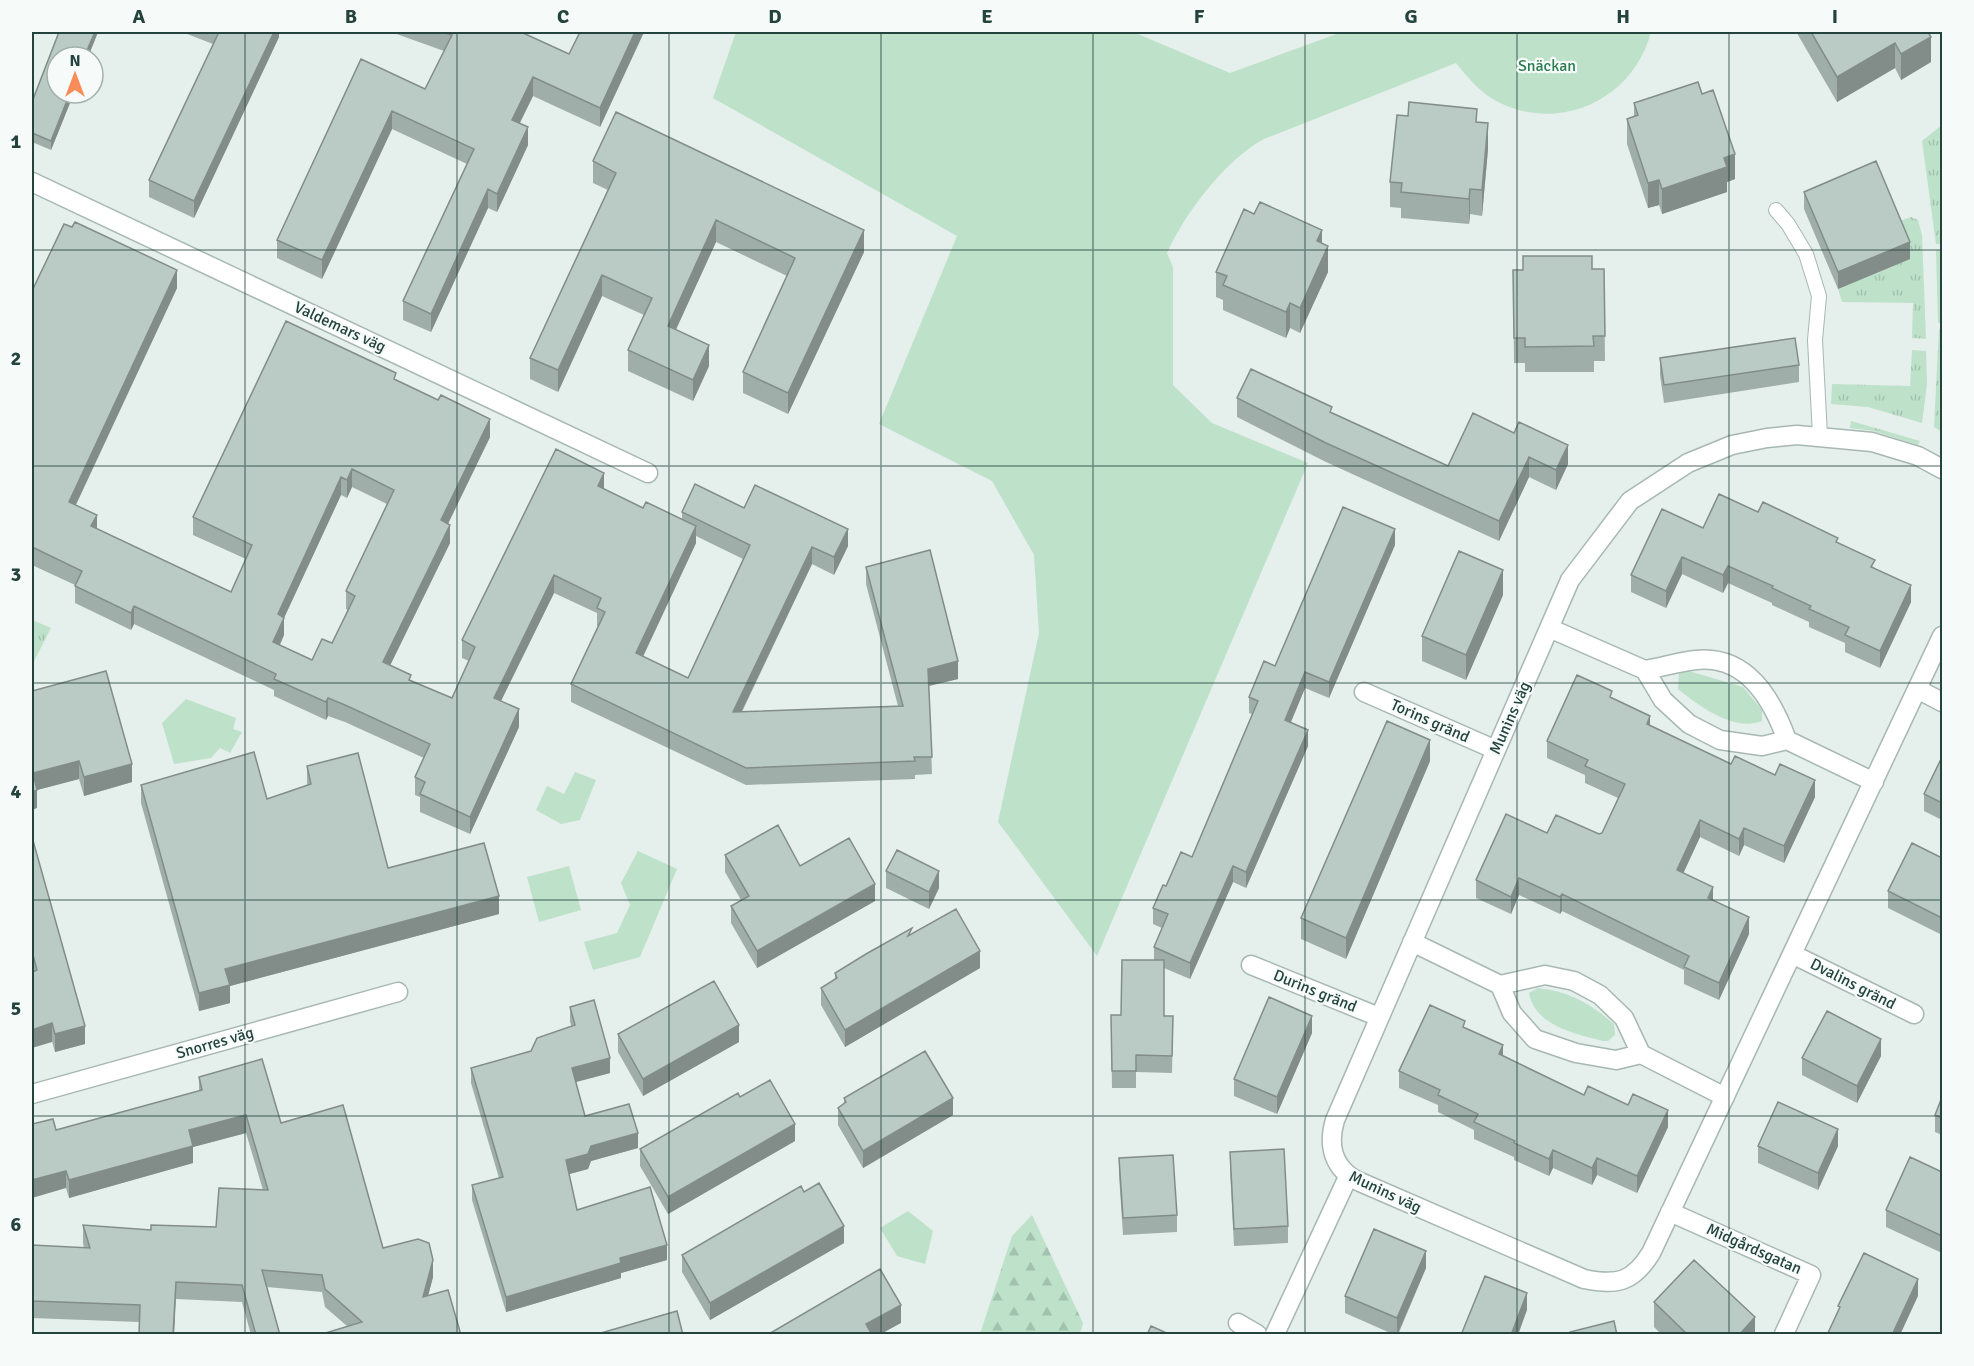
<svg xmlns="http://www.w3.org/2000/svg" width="1974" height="1366" font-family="Signika,sans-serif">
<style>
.grass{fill:url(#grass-tufts)}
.forest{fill:url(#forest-firs)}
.green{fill:#bee1ca}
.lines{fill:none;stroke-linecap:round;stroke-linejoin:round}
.service-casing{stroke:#a7b8b3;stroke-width:16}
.minor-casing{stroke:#a7b8b3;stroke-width:21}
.service{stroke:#fff;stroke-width:14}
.minor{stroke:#fff;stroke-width:18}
.wall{fill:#a0aea9;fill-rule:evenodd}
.shaded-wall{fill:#828d8a}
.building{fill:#bacac5;stroke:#828d8a;stroke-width:1.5;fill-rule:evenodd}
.grid{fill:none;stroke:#23433c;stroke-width:1.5;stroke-opacity:0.55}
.labels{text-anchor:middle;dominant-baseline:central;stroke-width:4.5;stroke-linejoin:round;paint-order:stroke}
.park-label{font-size:16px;fill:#2a7c50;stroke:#f6fbf9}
.street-label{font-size:16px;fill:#23433c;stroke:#f6fbf9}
.neatline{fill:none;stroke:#23433c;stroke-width:2}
.grid-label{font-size:20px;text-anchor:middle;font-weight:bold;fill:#23433c}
</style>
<defs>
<pattern id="grass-tufts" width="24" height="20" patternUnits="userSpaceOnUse" patternTransform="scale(1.5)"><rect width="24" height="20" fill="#bee1ca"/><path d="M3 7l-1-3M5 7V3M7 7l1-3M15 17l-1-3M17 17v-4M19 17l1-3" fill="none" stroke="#a3c2ae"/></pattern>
<pattern id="forest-firs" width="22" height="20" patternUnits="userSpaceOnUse" patternTransform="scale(1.5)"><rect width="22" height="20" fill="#bee1ca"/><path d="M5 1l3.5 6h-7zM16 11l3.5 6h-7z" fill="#a3c2ae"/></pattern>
</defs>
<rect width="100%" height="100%" fill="#e5efeb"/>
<path class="grass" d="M1942,125V244H1936L1922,141Z
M1911,217L1918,220L1922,235L1926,339L1912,338L1913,303L1842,302L1838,289L1910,259L1895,223Z
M1939,329H1942V432L1934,427Z
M1912,350L1926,351L1927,384L1922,423L1868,407L1831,404L1832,384L1910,386Z
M1851,421L1920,441L1918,445L1874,431L1850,428Z
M32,620L51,628L32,665Z"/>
<path class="forest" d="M1032,1215L1083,1323L1080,1334H980L1012,1236Z"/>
<path class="green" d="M736,32H1133L1230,73L1342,32H1651C1634,98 1562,133 1500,103C1481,94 1469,79 1456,63L1264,139C1225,160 1185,213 1167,253L1173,267V385L1212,423L1308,463L1097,956L998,822L1039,633L1034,555L992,481L879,424L957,236L713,98Z
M1936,250H1942V323H1938Z
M1689,671L1743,687L1762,710V721C1734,732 1699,706 1678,689L1679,673Z
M186,699L236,718L233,729L242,732L230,753L220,748L211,758L174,764L162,723Z
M575,772L596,780L580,820L561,824L536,810L547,786L564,794Z
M638,851L677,869L640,957L593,970L584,942L617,933L630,905L621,883Z
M569,866L581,910L539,922L527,877Z
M1538,988C1569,991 1591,1004 1614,1024L1615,1035L1608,1041H1603C1576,1034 1535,1026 1529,993Z
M908,1211L933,1231L925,1264L897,1256L880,1228Z"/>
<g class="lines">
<defs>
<path id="service" d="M1776,210L1788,224L1806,254L1819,296L1815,340L1820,436"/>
<path id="minor" d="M32,182L648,473
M1942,469L1918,456L1872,442L1797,435L1767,438L1732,445L1688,463L1630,501L1570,580L1335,1120C1327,1147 1334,1170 1360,1182L1584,1279C1617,1286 1633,1282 1651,1253L1942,636
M1549,628L1645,670L1663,700L1689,724L1720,740L1762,746L1787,740L1874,782
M1645,670C1662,667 1679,662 1696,660C1747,655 1772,699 1787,740
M1917,689L1942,702
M1364,692L1496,750
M1412,942L1500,985L1512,1013L1535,1039L1576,1053L1616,1060L1641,1054L1725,1097
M1792,954L1914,1014
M1251,965L1379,1017
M1500,985L1545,975L1574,981L1600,995L1624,1018L1641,1054
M32,1094L398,992
M1670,1212L1811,1275L1784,1334
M1238,1323L1257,1334
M1275,1334L1348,1177"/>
</defs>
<use href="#service" class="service-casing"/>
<use href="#minor" class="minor-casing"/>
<use href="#service" class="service"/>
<use href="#minor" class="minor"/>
</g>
<path class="wall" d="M59,32H98L88,57L57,93H74L51,150L32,142V102Z
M182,32H279V37L194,218L149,197V180L213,44Z
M391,32H521L569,54L644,32L600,127L533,96L520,123L528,145L497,212L488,208L431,332L403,320V301L467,164L392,129L322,279L277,258V240L361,59L425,89L444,51Z
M1798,32H1928L1931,62L1901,80L1895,68L1837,102L1798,35Z
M1634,103L1735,179L1727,182V192L1662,214L1659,205L1648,208L1627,144V119L1634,116Z
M1477,122L1488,149L1482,216L1470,214L1469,224L1401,218V208L1390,207V182Z
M593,161L864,252L788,414L743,393V372L787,276L716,242L676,329L709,366L693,401L628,371V350L644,315L602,296L558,392L530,379V358L608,190L593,183Z
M1804,192L1910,259L1838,289L1804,209Z
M1322,244L1328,272L1300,333L1290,328L1286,338L1223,310V300L1216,297V272Z
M1604,269L1605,361H1594V372H1525V363H1514L1513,270Z
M177,288L76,505L97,529L231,592L246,559L193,535V517L396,380L490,437L448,524L450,543L390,665L411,680L452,698L469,661L462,658V640L604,489L643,508L682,519V512L744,508L848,546L834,575L812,564L742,712L898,706L866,584V567L958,679L929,686L932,774L915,775V779L746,785L571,702V684L598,626H597V613L554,593L501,701L519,727L470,834L420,812V797L415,795V777L424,758L345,722L328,716L326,720L274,696V690L134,624L131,630L75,603V585L32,565V291ZM352,487L387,504L346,591V609L348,610L332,643L312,660L280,645L284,635V618L341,495L347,498ZM696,536L743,559L688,678L643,657L696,543Z
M1660,358L1799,365V382L1664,403L1660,375Z
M1237,398L1332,413L1448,466L1473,413L1568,464L1556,490L1529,477L1499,541L1326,462L1237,417Z
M1758,512L1838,542L1875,568L1911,602L1880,668L1845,652V643L1809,627V622L1772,605V603L1728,583L1723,593L1682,574L1666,608L1631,592V575L1703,528Z
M1395,545L1329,698L1305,688L1291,722L1308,746L1246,888L1233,882L1190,979L1164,968V1016H1173L1172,1073L1136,1072V1088H1112L1111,1015H1121L1154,960V947L1162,928L1153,924V908L1166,886L1192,857L1252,714L1249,713V697L1275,666Z
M1503,595L1466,680L1422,661V636Z
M32,691L132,782L84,796L79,779L37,790V808Z
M1612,698L1650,725L1731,764L1815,797L1784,863L1744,845L1739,856L1700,837L1683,873L1713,900L1749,934L1719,1000L1684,984V970L1562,911L1560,914L1519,895L1511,914L1476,898V880L1547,833L1599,834L1602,833L1618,798L1585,783V775L1547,758V741Z
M1942,757V820L1924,811V794Z
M1430,761L1346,959L1301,939V918Z
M307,766L388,868L499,914L230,986V1003L199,1011L141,803V785L267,799L307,785Z
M32,837L85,1044L55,1052L32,969Z
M725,855L800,866L875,901L757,968L731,923V906L741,900L725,872Z
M1942,858V935L1888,908V891Z
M886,871L939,888L929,909L886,888Z
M912,934L980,968L845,1047L821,1005V988L835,979V973Z
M570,1007L610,1073L576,1082L585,1116L638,1148L591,1161L588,1169L569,1174L577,1210L667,1260L621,1273V1278L506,1312L472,1200V1185L499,1178L471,1083V1068L531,1051L572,1027L570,1022Z
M1465,1028L1503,1055L1584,1095L1668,1127L1637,1193L1597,1175L1592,1185L1553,1168L1549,1176L1514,1160V1157L1474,1139V1130L1438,1112V1105L1399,1088V1071Z
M1312,1033L1277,1114L1234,1096V1079Z
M618,1034L739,1042L643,1096L618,1052Z
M1881,1056L1857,1103L1802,1075V1058Z
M199,1077L281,1123L383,1248L433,1277L428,1296L461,1335L347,1326L325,1307L322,1292L267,1287L280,1335H251L242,1302L176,1299L174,1335H139V1322L32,1318V1245L84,1248L83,1243V1225L151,1230L216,1227L263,1190L246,1133L193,1147V1163L69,1198L66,1188L56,1130L199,1091Z
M740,1097L795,1141L668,1214L640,1166V1149Z
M1942,1097V1135L1935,1132V1115Z
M844,1098L953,1115L863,1168L838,1125V1108L844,1104Z
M1758,1146H1838L1818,1190L1758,1163Z
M1230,1152L1288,1226V1243L1234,1246L1230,1169Z
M1119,1158L1177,1215V1232L1123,1235L1119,1175Z
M1942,1172V1253L1886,1227V1210Z
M804,1192L844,1243L710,1320L682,1272V1255Z
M1426,1268L1398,1335H1395L1345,1313V1296Z
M1654,1302L1755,1335H1662L1654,1327Z"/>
<path class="shaded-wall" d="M95,32H98L88,57H84Z
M274,32H279V37L194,218V201Z
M635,32H644L600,127V108Z
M1931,37V62L1901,80V54Z
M1895,43V68L1837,102V77Z
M533,77V96L512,138V120Z
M70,93H74L51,150V141Z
M392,111V129L322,279V260Z
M1488,123V149L1482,216V190Z
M528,127V145L497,212V194Z
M1735,154V179L1727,182V192L1662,214V189L1724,158Z
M1659,180V205L1648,208V183Z
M488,189V208L431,332V314Z
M1470,189V214L1469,224V199Z
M716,220V242L668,347V326Z
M864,230V252L788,414V393Z
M1322,230V255L1317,241Z
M1910,242V259L1838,289V272Z
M1328,246V272L1300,333V308Z
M177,270V288L69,519V502Z
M602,275V296L558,392V370Z
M1290,303V328L1286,338V312Z
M709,345V366L693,401V380Z
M490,419V437L441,538V520Z
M1568,445V464L1556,490V470Z
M1529,457V477L1499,541V521Z
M352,469V487L347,498V480Z
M604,473V491L598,486Z
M341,477V495L284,618V635L273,659V642L278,614Z
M97,515V532L91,526Z
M450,525V543L383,680V662Z
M696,526V543L636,671V653Z
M848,529V546L834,575V557Z
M1395,529V545L1329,698V682Z
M812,547V564L733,729V712Z
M1682,557V574L1666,608V591Z
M1728,566V583L1723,593V575Z
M1503,570V595L1466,680V655Z
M554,575V593L494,715V698Z
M1911,585V602L1880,668V651Z
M134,606V624L131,630V613Z
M958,661V679L928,686V669Z
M1305,672V688L1285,736V720Z
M328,698V716L326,720V702Z
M519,709V727L470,834V817Z
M1650,716V733L1647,724Z
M1308,730V746L1246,888V872Z
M1430,740V761L1346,959V938Z
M79,761V779L37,790V808L32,810L33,773Z
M132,764V782L84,796V777Z
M1815,780V797L1784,863V846Z
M1700,820V837L1677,887V870Z
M1744,828V845L1739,856V839Z
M1233,866V882L1190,979V963Z
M939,871V888L929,909V892Z
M1519,878V895L1511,914V897Z
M875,884V901L757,968V951Z
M1713,887V904L1708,898Z
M1562,894V911L1560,914V897Z
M499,896V914L230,986V1003L199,1011V993L225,969Z
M1749,917V934L1719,1000V983Z
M980,951V968L845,1047V1030Z
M1312,1016V1033L1277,1114V1097Z
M52,1023V1042L32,1048V1030Z
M739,1025V1042L643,1096V1079Z
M85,1026V1044L55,1052V1034Z
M1881,1039V1056L1857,1103V1086Z
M1503,1045V1062L1499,1054Z
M610,1058V1073L572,1083V1068Z
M953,1098V1115L863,1168V1151Z
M1668,1110V1127L1637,1193V1176Z
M246,1115V1133L193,1147V1163L69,1198V1180L189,1130Z
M795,1124V1141L668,1214V1197Z
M1838,1129V1146L1818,1190V1173Z
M638,1133V1148L591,1161L588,1169L566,1175V1160L591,1146Z
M1553,1150V1168L1549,1176V1159Z
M1597,1158V1175L1592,1185V1168Z
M66,1171V1188L32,1198V1180Z
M844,1226V1243L710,1320V1303Z
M667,1245V1260L621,1273V1278L506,1312V1297L620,1258Z
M1426,1251V1268L1397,1335V1318Z
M433,1260V1277L423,1315V1297Z
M1918,1279V1296L1900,1335H1892Z
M176,1282L174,1335H173Z
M1527,1293V1310L1518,1335H1511Z
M901,1305V1323L879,1335H866V1324Z
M1755,1317V1335H1739Z"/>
<path class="building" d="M59,32H95L84,57H57V93H70L51,141L32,133V102Z
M219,32H274L194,201L149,180Z
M442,32H521L569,54L580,32H635L600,108L533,77L512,120L528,127L497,194L488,189L431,314L403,301L474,149L392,111L322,260L277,240L361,59L425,89L452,35Z
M1811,32H1928L1931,37L1901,54L1895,43L1837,77Z
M1698,82L1702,94L1713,90L1735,154L1724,158L1727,167L1662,189L1659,180L1648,183L1627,119L1638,115L1634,103Z
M1409,102L1477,109L1476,122L1488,123L1482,190L1470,189L1469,199L1401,192L1402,183L1390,182L1397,115L1408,116Z
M616,112L864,230L788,393L743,372L795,258L716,220L668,326L709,345L693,380L628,350L652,298L602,275L558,370L530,358L616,173L593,161Z
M1876,161L1910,242L1838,272L1804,192Z
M1260,202L1322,230L1317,241L1328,246L1300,308L1290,303L1286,312L1223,285L1227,276L1216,272L1244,209L1254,214Z
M75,222L177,270L69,502L97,515L91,526L231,592L252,545L193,517L286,321L396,373L394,379L438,400L441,395L490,419L441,520L450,525L383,662L411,675L409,680L452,698L475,647L462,640L556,449L604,473L598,486L643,508L646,502L696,526L636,653L688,678L750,545L682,512L695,484L744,508L755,485L848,529L834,557L812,547L733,712L903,706L866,567L930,550L958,661L928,669L932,757H914L915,761L746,768L571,684L605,612L597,608L601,598L554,575L494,698L519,709L470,817L420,794L425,782L415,777L430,744L345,705L328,698L326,702L274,679L276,674L134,606L131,613L75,586L82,571L32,547V291L64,224L72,227ZM352,469L394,490L346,591L355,596L332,643L322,639L312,660L273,642L284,618L278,614L341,477L347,480Z
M1523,256H1592V269H1604L1605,336H1593L1594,346L1525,347V338H1514L1513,270H1523Z
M1795,338L1799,365L1664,385L1660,358Z
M1251,369L1332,407L1330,412L1448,466L1473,413L1514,433L1519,422L1568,445L1556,470L1529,457L1499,521L1326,443L1237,398Z
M1719,494L1758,512L1763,502L1838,538L1836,542L1875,560L1871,567L1911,585L1880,651L1845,635L1849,627L1809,609L1811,606L1772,588L1773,586L1728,566L1723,575L1682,557L1666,591L1631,575L1662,509L1703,528Z
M1343,507L1395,529L1329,682L1305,672L1285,720L1308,730L1246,872L1233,866L1190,963L1154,947L1168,914L1153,908L1163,885L1166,886L1181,852L1192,857L1258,701L1249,697L1264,661L1275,666Z
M1459,551L1503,570L1466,655L1422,636Z
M106,671L132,764L84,777L79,761L33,773L37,790L32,792V691Z
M1577,675L1612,691L1610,697L1650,716L1647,724L1731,764L1735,756L1775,775L1780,764L1815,780L1784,846L1744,828L1739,839L1700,820L1677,870L1713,887L1708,898L1749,917L1719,983L1684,967L1689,956L1562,894L1560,897L1519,878L1511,897L1476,880L1506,814L1547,833L1556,815L1599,834L1602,833L1625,784L1585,766L1588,760L1547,741Z
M1387,721L1430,740L1346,938L1301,918Z
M254,752L267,799L311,784L307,766L358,753L388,868L484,843L499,896L225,969L230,985L199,993L141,785Z
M1942,757V803L1924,794Z
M778,825L800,866L849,838L875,884L757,951L731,906L749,896L725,855Z
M32,837L85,1026L55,1034L52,1023L32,1030V972L37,970L32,951Z
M1912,843L1942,858V918L1888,891Z
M897,850L939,871L929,892L886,871Z
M956,909L980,951L845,1030L821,988L837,978L835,973L866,954L912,928L908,936Z
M1122,960H1164V1016H1173L1172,1056L1136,1055V1071H1112L1111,1015H1121Z
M714,981L739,1025L643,1079L618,1034Z
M1269,997L1312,1016L1277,1097L1234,1079Z
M594,1000L610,1058L572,1068L585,1116L629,1104L638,1133L591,1146L588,1154L566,1160L577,1210L650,1187L667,1245L620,1258L621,1263L506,1297L472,1185L503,1177L471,1068L531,1051L537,1038L575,1025L570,1007Z
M1430,1005L1465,1021L1463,1027L1503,1045L1499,1054L1584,1095L1588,1086L1628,1105L1633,1094L1668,1110L1637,1176L1597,1158L1592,1168L1553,1150L1549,1159L1514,1143L1515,1141L1474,1122L1478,1114L1438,1095L1440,1090L1399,1071Z
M1827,1011L1881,1039L1857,1086L1802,1058Z
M925,1051L953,1098L863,1151L838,1108L846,1102L844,1098Z
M262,1059L281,1123L343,1105L383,1248L418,1239L429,1243L433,1260L423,1297L448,1290L461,1335H319L362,1322L325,1289L322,1275L262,1270L280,1335H256L242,1285L176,1282L173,1335H139L140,1305L32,1301V1245L90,1248L83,1225L151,1230V1225L216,1227L219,1188L268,1190L246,1115L189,1130L193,1146L69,1180L66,1171L32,1180V1124L53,1119L56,1130L202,1090L199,1077Z
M770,1080L795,1124L668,1197L640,1149L738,1093L740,1097Z
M1942,1097V1118L1935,1115Z
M1778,1102L1838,1129L1818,1173L1758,1146Z
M1284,1149L1288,1226L1234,1229L1230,1152Z
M1173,1155L1177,1215L1123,1218L1119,1158Z
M1910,1157L1942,1172V1236L1886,1210Z
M819,1183L844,1226L710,1303L682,1255L801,1186L804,1192Z
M1374,1229L1426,1251L1397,1318L1345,1296Z
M1864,1253L1918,1279L1892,1335H1827L1840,1307L1838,1306Z
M1694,1260L1755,1317L1739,1335H1688L1654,1302Z
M880,1269L901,1305L866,1324L872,1335H767Z
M1485,1276L1527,1293L1511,1335H1461Z
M677,1311L683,1335H594Z
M1614,1321L1617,1335H1571L1570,1332Z
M1151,1326L1171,1335H1147Z"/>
<path class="grid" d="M245,32V1334M457,32V1334M669,32V1334M881,32V1334M1093,32V1334M1305,32V1334M1517,32V1334M1729,32V1334M32,250H1942M32,466H1942M32,683H1942M32,900H1942M32,1116H1942"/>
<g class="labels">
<g class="park-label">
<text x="1547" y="66">Snäckan</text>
</g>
<g class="street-label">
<text transform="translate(340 327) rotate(25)">Valdemars väg</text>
<text transform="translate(1510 718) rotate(-66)">Munins väg</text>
<text transform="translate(1430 721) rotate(24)">Torins gränd</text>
<text transform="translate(1853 984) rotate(27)">Dvalins gränd</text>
<text transform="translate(1315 991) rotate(22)">Durins gränd</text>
<text transform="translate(215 1043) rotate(-16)">Snorres väg</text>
<text transform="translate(1385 1192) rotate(25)">Munins väg</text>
<text transform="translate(1754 1249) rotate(24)">Midgårdsgatan</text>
</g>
</g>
<rect width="1974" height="1366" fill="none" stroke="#f6fbf9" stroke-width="66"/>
<g transform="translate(75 75)"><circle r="28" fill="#f6fbf9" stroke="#a2b1ad" stroke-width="1.5"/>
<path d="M0-4.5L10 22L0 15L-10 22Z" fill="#f98d5a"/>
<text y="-9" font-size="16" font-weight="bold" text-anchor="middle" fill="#23433c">N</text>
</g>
<rect x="33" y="33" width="1908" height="1300" class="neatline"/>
<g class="grid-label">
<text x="139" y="23">A</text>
<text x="351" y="23">B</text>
<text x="563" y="23">C</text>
<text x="775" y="23">D</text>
<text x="987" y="23">E</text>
<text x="1199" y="23">F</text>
<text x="1411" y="23">G</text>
<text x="1623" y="23">H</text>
<text x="1835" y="23">I</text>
<text x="16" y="148">1</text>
<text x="16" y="365">2</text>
<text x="16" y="581">3</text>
<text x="16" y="798">4</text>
<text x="16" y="1015">5</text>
<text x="16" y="1231">6</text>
</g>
</svg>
